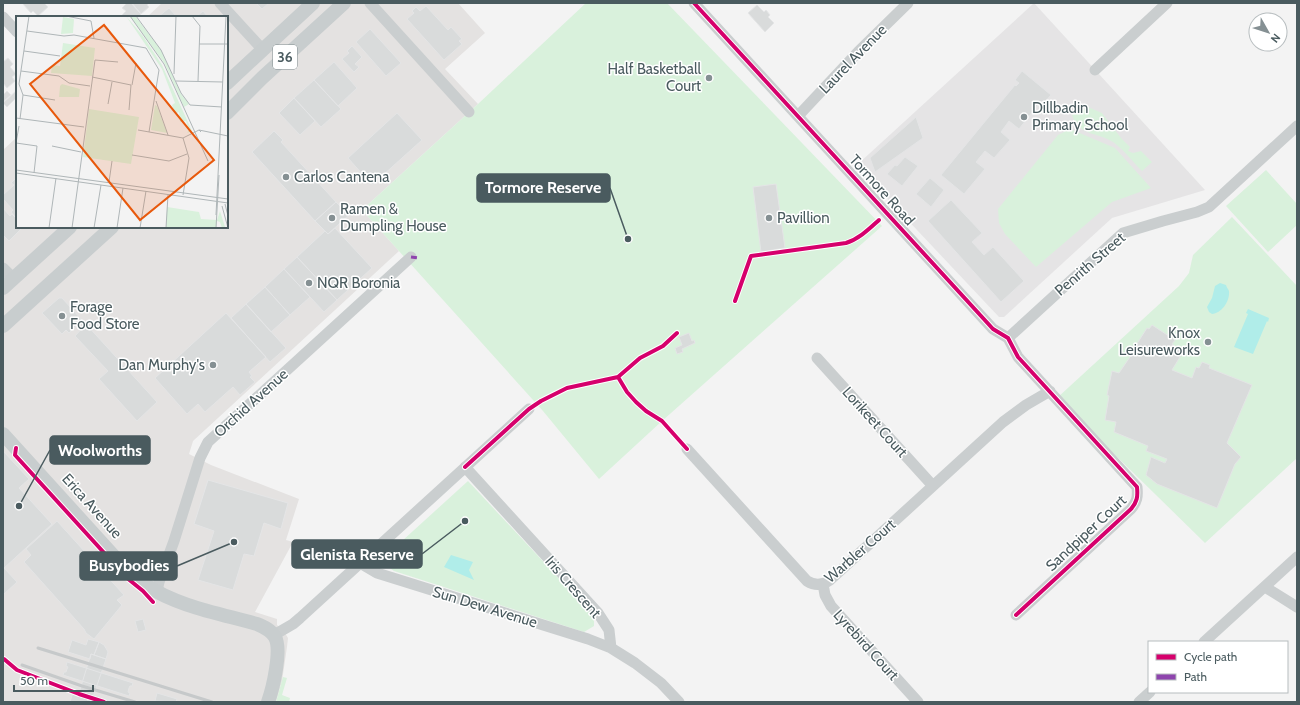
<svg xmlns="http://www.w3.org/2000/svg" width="1300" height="705" font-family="Cabin,sans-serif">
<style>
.commercial{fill:#e4e2e1}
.education{fill:#e5e4e5}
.green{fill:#d9f1dc}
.water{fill:#b0ede9}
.building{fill:#d9dbdb;stroke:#e4e5e6}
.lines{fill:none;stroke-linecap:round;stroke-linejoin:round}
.minor{stroke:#cacecf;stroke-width:11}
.major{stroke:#c8cdce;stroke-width:14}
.rail{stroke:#c6c9ca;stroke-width:3}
.quiet{stroke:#8e44ad;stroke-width:3;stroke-dasharray:6 3;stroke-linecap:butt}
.cycleway-casing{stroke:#fff;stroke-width:6}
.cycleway{stroke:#d6006c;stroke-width:4}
.poi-dot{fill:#859093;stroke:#fff;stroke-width:1.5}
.labels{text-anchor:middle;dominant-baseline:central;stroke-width:3;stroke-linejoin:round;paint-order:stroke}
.shield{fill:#fff;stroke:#808c8f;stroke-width:1}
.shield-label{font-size:14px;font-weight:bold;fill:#4a5b5f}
.street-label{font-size:15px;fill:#4a5b5f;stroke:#fff}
.poi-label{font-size:15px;fill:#4a5b5f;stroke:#fff;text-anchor:start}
.inset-road{fill:none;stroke:#afb6b8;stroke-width:1}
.view{fill:#e8590c;fill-opacity:0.15;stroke:#e8590c;stroke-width:2}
.inset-edge{fill:none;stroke:#4a5b5f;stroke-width:2}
.leader{fill:none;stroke:#4a5b5f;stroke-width:1.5}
.callout-dot{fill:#4a5b5f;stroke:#fff;stroke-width:1.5}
.callout{fill:#4a5b5f;stroke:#4a5b5f;stroke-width:1.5}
.callout-label{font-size:16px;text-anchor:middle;font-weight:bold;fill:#fff}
</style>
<rect width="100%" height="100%" fill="#f3f3f3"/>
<path class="commercial" d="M162,3H458L485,33L445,69L478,104L362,210L399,251L193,441L189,454L211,465L299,499L286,540L293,542L255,612L277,619V625L285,633L288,638L287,647L282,681L276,702H3V150L17,137V227H227V17H147Z"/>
<path class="education" d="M1034,3L1205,190L1112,218L1004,317H999L884,195L858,164Z"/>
<path class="green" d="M586,3H667L882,226L662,421L599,479L543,411L362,210L478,104Z
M1088,107L1102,113L1121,138L1130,147L1128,151L1133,153L1141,151L1152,162L1142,171C1135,164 1121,147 1113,142C1097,132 1079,136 1072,115Z
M1070,129L1115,148L1151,188L1112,202L1036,267L1005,234L999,223L998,209L1058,135Z
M1266,170L1297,204V225L1268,252L1226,206Z
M1232,217L1297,286V458L1205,543L1057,398L1179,286L1189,273L1193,255Z
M468,481L594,616V626L584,632L394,571L380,561Z
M283,677L287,678L282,695L290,698L289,702H276Z"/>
<path class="water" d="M1220,283L1226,285C1226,286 1228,289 1229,291C1230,301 1222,313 1212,314L1209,312L1207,307L1212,298L1215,286Z
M1248,309L1269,318L1268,322L1267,321L1253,354L1234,347L1248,314L1246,313Z
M451,555L473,562L469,570L474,580L444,567Z"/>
<path class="building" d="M25,3H44L48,7L38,16L33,11L31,13L23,4Z
M127,3H131L141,14L138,17H120L126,11L122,8Z
M132,3H149L147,5L149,7L141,14Z
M256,3H269L262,9Z
M757,5L764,12L766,10L770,15L768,17L774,23L765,32L748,13Z
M426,6L448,30L451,27L462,39L459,41L462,44L444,60L407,19L414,13L412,11L416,7L420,11Z
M169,8L177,17H158Z
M203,11L208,17H196Z
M370,29L401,63L386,76L356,42Z
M352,46L362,57L355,64L359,67L354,72L342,59L349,53L347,51Z
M8,58L13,64L10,67L16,74L12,77L15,81L7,88L3,83V62Z
M334,62L357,88L338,106L314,80Z
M1022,71L1051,95L1044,103L1041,101L1019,129L1009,121L1001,132L1010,140L994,158L985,151L976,162L985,169L964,194L941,175L1015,85L1016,86L1019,83L1015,80Z
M314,80L341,109L321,127L294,98Z
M17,90V97L7,107L3,103Z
M7,91L11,95L3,102V95Z
M294,98L315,121L300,135L279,113Z
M397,113L422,140L372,185L348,158Z
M916,117L923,138L875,172L870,158Z
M274,131L283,140L281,142L336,202L315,221L252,152Z
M905,157L918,166L902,186L887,174L895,165L897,166Z
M16,178L17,218H16L11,212L13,210L3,199V195L14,185L11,183Z
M930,178L944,190L931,207L916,194Z
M776,184L785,248L761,252L753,187Z
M951,200L982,233L972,242L984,255L993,247L1024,281L1001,302L928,221Z
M336,202L349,215L328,234L315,221Z
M3,208L10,216L12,214L17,219V227H23L9,241L3,235Z
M335,228L372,268L337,300L297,257L325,231L328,234Z
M297,257L337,300L324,312L284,269Z
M284,269L310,297L290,315L265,287Z
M265,287L290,315L271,332L246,304Z
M59,298H62L82,320L69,333L66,330L62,334L42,313Z
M246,304L286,348L270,362L231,318Z
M226,313L266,357L249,372L252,376L250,377L255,382L240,395L233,387L205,412L198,404L187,414L155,378Z
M86,324L157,402L137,421L99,379L108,371L75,336Z
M1152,325L1175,340L1172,344L1183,352L1172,370L1192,378L1196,367L1199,368L1202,362L1210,365L1209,368L1252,385L1227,443L1241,457L1235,464L1217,508L1157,484L1146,475L1151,457L1165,463L1167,459L1146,451L1148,446L1114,432L1116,422L1105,420L1109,396L1107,395L1112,371L1119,373L1134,351L1133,350L1147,328L1149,329Z
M689,333L692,341L694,340L695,343L682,349L683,352L677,354L675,348L682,345L679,337Z
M4,452L29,479L19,488L52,524L3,569V454Z
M208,480L288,503L281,529L264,523L254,556L244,554L233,590L198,580L214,531L194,524Z
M57,521L124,595L117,600L122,605L94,639L86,633L84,629L24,562L31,555L26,549Z
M4,568L17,582L3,595V569Z
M143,619L146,630L138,632L135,621Z
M88,639L99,642L94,655L91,654L90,659L68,652L72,640L86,645Z
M99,642L104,645L107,650L108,652L106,659L94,655Z
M91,654L106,659L92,700L78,696Z
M67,662L133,683L132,686H130L129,688L128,692L130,693L129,696L63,675L64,672H66L67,669L68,667L66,666Z
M74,689L80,691L78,696L88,699V702H70Z
M157,693L177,699L176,702L155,701Z
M94,696H95L114,702H88V699L92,700Z"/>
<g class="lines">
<path class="minor" d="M220,3L263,50
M370,3L469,112
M694,3L993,329L1008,338L1018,357L1137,487C1138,497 1137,502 1131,509L1016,615
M3,17L17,32
M1095,70L1167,3
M798,116L858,52L908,3
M3,268L13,278
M1008,338L1123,233L1163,221L1197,212L1209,207L1297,126
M817,358L933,486
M687,449L807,581C815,586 823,585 830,580L1003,422L1026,405L1050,391
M465,467L598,613L609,630L611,648L635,663L661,683L679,702
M360,563L377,573L588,639L611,648
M823,584L825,595L831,606L918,702
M1265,587L1297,607
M157,591L159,582L174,541L200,458L208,442L411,257
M274,635L293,624L300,618L529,409
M1204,642L1297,557
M1139,702L1150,692"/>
<path class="major" d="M227,83L313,3
M227,113L262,78L344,3
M3,288L70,227
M3,326L112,227
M3,434L120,563C128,571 137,578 146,585C176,606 222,614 257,624C264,627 271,630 275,637C282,650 273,688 268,702"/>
<path class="rail" d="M38,648L212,702
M22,665L82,686L135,702"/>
<path class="quiet" d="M411,257L418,258"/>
<defs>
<path id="cycleway" d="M694,3L993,329L1008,338L1018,357L1137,487C1138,497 1137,502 1131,509L1016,615
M735,301L751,256L846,243C859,239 869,229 879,220
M618,377L640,358L663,346L677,333
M16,448L15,455L127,578L143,591L153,602
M465,467L529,409L541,401L567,388L618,377L627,392L636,402L646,411L662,421L687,449
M4,659L17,670L79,694L104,702"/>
</defs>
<use href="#cycleway" class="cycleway-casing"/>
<use href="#cycleway" class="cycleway"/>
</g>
<g class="poi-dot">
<circle cx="709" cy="78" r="4"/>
<circle cx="1024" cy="117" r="4"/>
<circle cx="286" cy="177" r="4"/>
<circle cx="332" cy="218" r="4"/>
<circle cx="769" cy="218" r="4"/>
<circle cx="309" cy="283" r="4"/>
<circle cx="62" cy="316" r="4"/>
<circle cx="1208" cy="342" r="4"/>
<circle cx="213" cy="365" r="4"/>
</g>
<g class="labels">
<rect class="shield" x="273" y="45" width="24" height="24" rx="3"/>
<g class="shield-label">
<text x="285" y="57">36</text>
</g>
<g class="street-label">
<text transform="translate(853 59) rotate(-46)">Laurel Avenue</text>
<text transform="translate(882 190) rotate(48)">Tormore Road</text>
<text transform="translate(1090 264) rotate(-41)">Penrith Street</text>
<text transform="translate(251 403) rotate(-42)">Orchid Avenue</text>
<text transform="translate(875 422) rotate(48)">Lorikeet Court</text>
<text transform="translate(92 506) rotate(48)">Erica Avenue</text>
<text transform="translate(1086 533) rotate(-43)">Sandpiper Court</text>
<text transform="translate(860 551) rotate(-41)">Warbler Court</text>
<text transform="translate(573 587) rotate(49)">Iris Crescent</text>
<text transform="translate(485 607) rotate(17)">Sun Dew Avenue</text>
<text transform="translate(866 645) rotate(48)">Lyrebird Court</text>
</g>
<g class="poi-label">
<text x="701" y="69" text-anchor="end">Half Basketball<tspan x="701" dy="17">Court</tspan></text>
<text x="1032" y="108">Dillbadin<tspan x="1032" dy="17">Primary School</tspan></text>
<text x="294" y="177">Carlos Cantena</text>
<text x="340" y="209">Ramen &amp;<tspan x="340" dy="17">Dumpling House</tspan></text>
<text x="777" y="218">Pavillion</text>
<text x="317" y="283">NQR Boronia</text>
<text x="70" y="307">Forage<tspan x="70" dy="17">Food Store</tspan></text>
<text x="1200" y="333" text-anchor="end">Knox<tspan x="1200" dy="17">Leisureworks</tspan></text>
<text x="205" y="365" text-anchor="end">Dan Murphy's</text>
</g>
</g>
<g transform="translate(16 16)">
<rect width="212" height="212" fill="#f3f3f3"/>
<path d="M110,0L127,20L146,49L176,115L171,117L173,114L170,105L164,106L163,96L159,98L156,89L159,87L146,53ZM114,0H119L145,34L165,78L173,88L168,91L149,48ZM47,1L58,3L57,17L45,18ZM47,27L79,32L76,60L35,57L36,49L44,50ZM46,68L64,73L63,81H43L44,70ZM139,89L141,90L151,117L135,114ZM73,93L123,101L115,148L67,141ZM151,191L183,196L185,203L201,204L204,195L209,211L206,212L204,206L201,205L200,212H150Z" fill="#d9f1dc"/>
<path class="inset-road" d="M50,0L75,5L78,22M114,0L148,48L192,145M120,0L145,34L165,77L174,89L206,91M176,0L184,10L182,65M11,15L48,20L58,19L130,32L143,54L133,116M183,28H212M8,35L44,40M5,55L43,60L53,67L74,70M158,58L160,0M76,61L115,69L113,94M160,65L207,66M116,69L120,47M7,79L39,84M140,85L152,119M92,88L96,66M0,102L68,111M4,103L7,79L3,68L13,0M3,110L0,127L21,130L18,157M122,114L167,122M185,116L183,114L212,120M36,130L65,136M116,139L153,145L171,138M0,154L212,183M0,157L212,187M93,166L96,145M167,179L173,142L167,122L183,114M209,188L212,200M206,190L212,212M200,199L210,0M33,212L40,162M56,212L79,44L102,46M78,212L85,169M101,212L107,172M124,212L130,175M150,212L152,179M200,212L203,159"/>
<path class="view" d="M88,9L198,144L124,204L14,68Z"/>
<rect width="212" height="212" class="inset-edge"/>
</g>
<path class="leader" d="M628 239L610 188M19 506L50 450M465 521L422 554M234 542L177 566"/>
<g class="callout-dot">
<circle cx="628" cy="239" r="4"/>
<circle cx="19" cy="506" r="4"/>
<circle cx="465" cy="521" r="4"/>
<circle cx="234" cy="542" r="4"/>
</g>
<g class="callout">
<rect x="477" y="174" width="133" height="28" rx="4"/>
<rect x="50" y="436" width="100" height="28" rx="4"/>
<rect x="292" y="540" width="130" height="28" rx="4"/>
<rect x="80" y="552" width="97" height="28" rx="4"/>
</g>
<g class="callout-label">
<text x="543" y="193">Tormore Reserve</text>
<text x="100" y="456">Woolworths</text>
<text x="357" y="560">Glenista Reserve</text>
<text x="129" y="571">Busybodies</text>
</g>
<rect width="1300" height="705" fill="none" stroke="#4a5b5f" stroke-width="8"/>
<rect x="1148" y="641" width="140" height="52" fill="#ffffff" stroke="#b7bdbf"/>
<rect x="1156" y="654" width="20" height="6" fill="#d6006c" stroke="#b7bdbf"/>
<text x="1184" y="661" font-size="12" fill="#4a5b5f">Cycle path</text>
<rect x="1156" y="674" width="20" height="6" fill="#8e44ad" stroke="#b7bdbf"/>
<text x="1184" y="681" font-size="12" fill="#4a5b5f">Path</text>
<g transform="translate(1268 32) rotate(129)"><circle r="19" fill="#ffffff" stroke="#b7bdbf"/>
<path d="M0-3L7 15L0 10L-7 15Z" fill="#859093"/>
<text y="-6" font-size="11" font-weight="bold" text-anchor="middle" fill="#4a5b5f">N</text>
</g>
<path d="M14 685v6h79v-6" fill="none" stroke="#4a5b5f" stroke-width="2"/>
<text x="20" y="685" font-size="12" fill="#4a5b5f" stroke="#ffffff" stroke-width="3" paint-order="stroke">50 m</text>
</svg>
